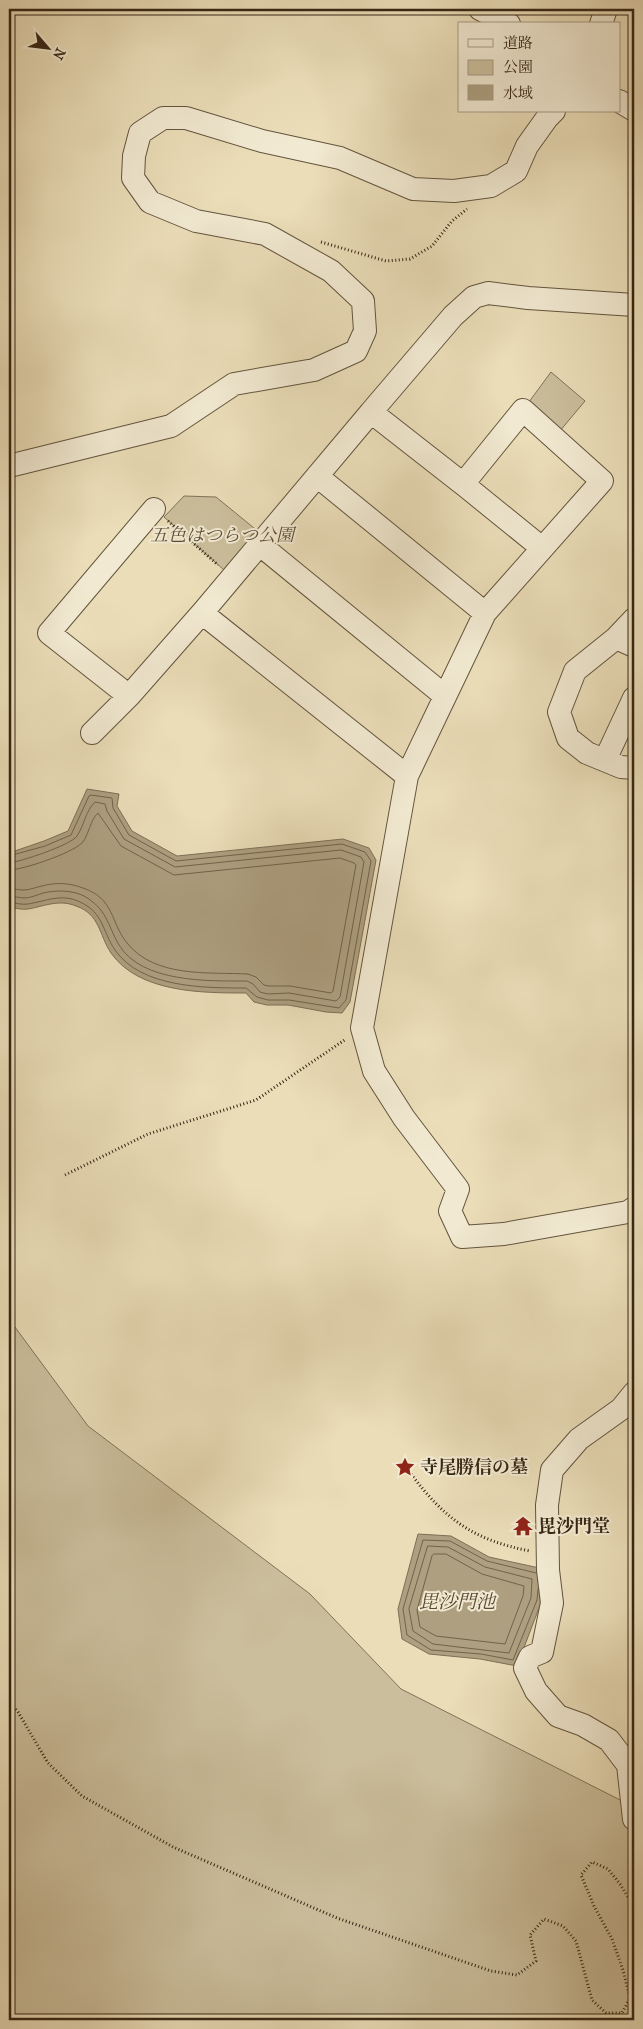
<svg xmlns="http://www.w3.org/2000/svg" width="643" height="2029" font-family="'IM FELL French Canon','Noto Serif JP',serif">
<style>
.green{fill:#cbbe9c;stroke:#807258}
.water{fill:#ad9f80;stroke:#7d6f55}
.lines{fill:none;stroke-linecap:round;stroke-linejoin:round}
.shore{stroke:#72624a;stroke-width:1}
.minor-casing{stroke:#63543d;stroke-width:24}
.path{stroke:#362614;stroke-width:3;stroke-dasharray:1 2.5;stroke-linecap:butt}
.minor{stroke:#f1e9d1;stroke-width:22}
.labels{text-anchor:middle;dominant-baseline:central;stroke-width:4;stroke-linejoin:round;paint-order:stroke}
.park-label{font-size:18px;font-style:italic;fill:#5b4c36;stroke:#f1e9d1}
.poi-label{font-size:18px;font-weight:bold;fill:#362614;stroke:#f1e9d1;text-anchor:start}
.water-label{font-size:19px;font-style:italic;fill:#5a4a34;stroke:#f1e9d1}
</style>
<rect width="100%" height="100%" fill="#eaddb8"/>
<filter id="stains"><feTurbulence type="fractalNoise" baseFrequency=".004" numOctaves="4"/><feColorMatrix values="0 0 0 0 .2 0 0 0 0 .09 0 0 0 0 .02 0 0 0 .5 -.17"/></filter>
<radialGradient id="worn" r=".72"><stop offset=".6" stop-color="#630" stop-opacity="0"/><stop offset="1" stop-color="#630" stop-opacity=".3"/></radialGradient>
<path class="green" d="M551,372L585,401L554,438L523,410Z
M184,496L216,497L265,537L232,577L164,517Z
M9,1319L88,1426L310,1594L401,1689L634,1807V2020H9Z"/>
<path class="water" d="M87,789L119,794L117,806L132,831L177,856L343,839L369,848L376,860L350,1002L342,1013L326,1012L288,1005H267L254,1002L246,993C203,993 139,993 111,953C99,935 100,914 76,906C59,899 45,906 28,909C22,910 15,908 9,907V853L44,841L68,831Z
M418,1534L451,1536L489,1557L544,1569L542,1600L517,1666L480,1659L429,1654L402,1639L398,1609Z"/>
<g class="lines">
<path class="shore" d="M9,856L45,846L71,835L89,796L91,795L112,798L113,808L129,835L176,861L342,844L365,852L371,861L346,1000L339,1008L289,1000H268L257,997L246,988C205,988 141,988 115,950C102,931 104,913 80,902C62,893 46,901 28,904C22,905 15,903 9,902
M9,863C20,862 71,845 77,836C84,826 86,810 95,802L105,804L107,811L124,839L175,867L341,850L361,857L364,862L340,997L336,1001L289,993L268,994L260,992L253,984L247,981C209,981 142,983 119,945C107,924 107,909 84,896C72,890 56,890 43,893C37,895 30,898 24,898C19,898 14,896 9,896
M9,870C23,870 72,853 82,843C89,835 90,820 98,813L121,846L174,875L340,858L354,863L356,865L333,991L331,993L290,986H269L264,985L256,977L248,974C208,972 155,978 127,943C110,922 115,899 83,888C70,883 56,882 42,886C36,887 30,890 24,890C19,890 14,889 9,888
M428,1546L448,1547L485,1567L532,1579L531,1598L509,1653L433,1644L413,1631L409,1609Z
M434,1554H446L482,1574L524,1586L523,1596L505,1644L436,1636L420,1627L417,1610L432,1556Z
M536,1573L487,1561L450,1541L423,1540L403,1609L407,1635L431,1650L481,1654L513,1660L537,1600L538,1589"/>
<defs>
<path id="minor" d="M480,9L509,24
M601,24L606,9
M619,101L634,110
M523,410L602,481L485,613L407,776L202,613L371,412L463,484Z
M371,412L453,316L474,297L488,293L528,298L634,305
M9,466L171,426L234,384L314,370L356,351L365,331L363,301L331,271L265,234L196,221L150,202L133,178L134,156L140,133L163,118H186L262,141L340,158L413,189L454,191L491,186L516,171L527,146L547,118L554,111
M317,476L485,613
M463,484L542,548
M259,544L445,696
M634,619L616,638L634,646
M616,638L575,671L559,712L568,738L587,753L621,767L634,768
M129,696L49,633L154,509
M92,733L129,696L202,613
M605,760L634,698
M407,776L362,1028L374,1071L404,1118L458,1189L450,1211L462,1237L504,1234L628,1212L634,1208
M634,1393L621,1409L579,1439L552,1470L547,1505L548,1570L552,1603L542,1652L530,1657L525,1668L536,1691L558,1716L583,1725L609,1740L628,1765L634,1819"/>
</defs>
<use href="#minor" class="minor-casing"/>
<path class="path" d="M321,242L386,261L410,259L432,246L452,221L467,209
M168,521L218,565
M65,1175L148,1134L256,1100L346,1039
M411,1474C445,1519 473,1540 530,1551
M9,1701L18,1712L48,1763L82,1796L173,1847L337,1918L491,1971L517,1975L536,1961L530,1935L544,1919L563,1926L576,1941L592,2000L606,2013H622L630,1998L623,1970L612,1939L594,1906L581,1875L592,1862L608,1869L620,1884L634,1907"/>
<use href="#minor" class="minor"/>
</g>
<defs>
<symbol id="sight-bare" viewBox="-9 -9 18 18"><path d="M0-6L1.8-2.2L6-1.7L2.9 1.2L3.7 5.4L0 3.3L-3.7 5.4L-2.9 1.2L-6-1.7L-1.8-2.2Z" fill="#8f2418" stroke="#f1e9d1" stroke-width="2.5" paint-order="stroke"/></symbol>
<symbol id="temple-bare" viewBox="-9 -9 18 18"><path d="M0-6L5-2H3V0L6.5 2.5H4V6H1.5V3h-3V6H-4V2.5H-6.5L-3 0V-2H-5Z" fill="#8f2418" stroke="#f1e9d1" stroke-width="2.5" paint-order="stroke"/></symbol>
</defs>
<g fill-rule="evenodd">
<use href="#sight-bare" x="391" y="1453" width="28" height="28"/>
<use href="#temple-bare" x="509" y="1512" width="28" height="28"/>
</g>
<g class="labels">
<g class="park-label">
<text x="222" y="535">五色はつらつ公園</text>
</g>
<g class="poi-label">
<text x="420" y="1467">寺尾勝信の墓</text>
<text x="538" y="1526">毘沙門堂</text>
</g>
<g class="water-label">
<text x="457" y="1602">毘沙門池</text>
</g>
</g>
<rect width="643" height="2029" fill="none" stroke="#eaddb8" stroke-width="30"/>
<rect x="10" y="10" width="623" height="2009" fill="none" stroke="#362614" stroke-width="2.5"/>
<rect x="15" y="15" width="613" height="1999" fill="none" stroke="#362614"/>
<rect x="458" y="22" width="162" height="90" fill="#f1e9d1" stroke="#a69b85"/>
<rect x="468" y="39" width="25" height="8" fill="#f1e9d1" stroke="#a69b85"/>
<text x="503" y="48" font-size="15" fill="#362614">道路</text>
<rect x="468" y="60" width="25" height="15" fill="#cbbe9c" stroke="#a69b85"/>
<text x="503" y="72" font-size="15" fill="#362614">公園</text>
<rect x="468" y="85" width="25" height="15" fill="#ad9f80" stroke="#a69b85"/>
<text x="503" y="98" font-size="15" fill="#362614">水域</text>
<g transform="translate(48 48) rotate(118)" stroke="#f1e9d1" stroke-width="4" paint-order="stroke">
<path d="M0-4L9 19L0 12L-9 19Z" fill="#362614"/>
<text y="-8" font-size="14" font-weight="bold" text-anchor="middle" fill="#362614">N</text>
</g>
<rect width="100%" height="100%" filter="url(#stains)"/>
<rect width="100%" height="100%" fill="url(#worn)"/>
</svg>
